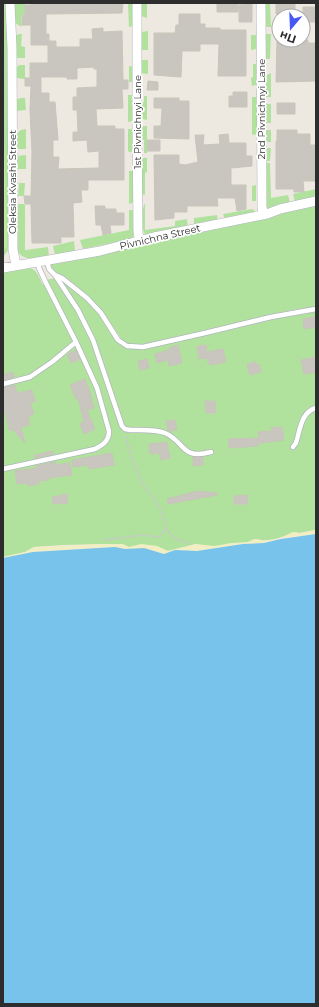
<svg xmlns="http://www.w3.org/2000/svg" width="319" height="1007" font-family="Montserrat,sans-serif">
<style>
.green{fill:#b0e29e}
.sand{fill:#f1eec4}
.pitch{fill:#c1e99b}
.water{fill:#77c3ec}
.building{fill:#c9c6bf;stroke:#c9c5b9;fill-rule:evenodd}
.lines{fill:none;stroke-linecap:round;stroke-linejoin:round}
.service-casing{stroke:#b3b5bf;stroke-width:6}
.minor-casing{stroke:#b3b5bf;stroke-width:10}
.path{stroke:#c8c8c8;stroke-width:2;stroke-dasharray:3 2;stroke-linecap:butt}
.service{stroke:#fff;stroke-width:4.5}
.minor{stroke:#fff;stroke-width:9}
.labels{text-anchor:middle;dominant-baseline:central;stroke-width:3.5;stroke-linejoin:round;paint-order:stroke}
.street-label{font-size:10px;fill:#2d2d2d;stroke:#fff}
</style>
<rect width="100%" height="100%" fill="#eee9e0"/>
<path class="green" d="M3,3H7L9,64V249L3,257Z
M14,3H25V14L21,15L22,27L15,23Z
M128,3H134V26L129,27Z
M140,3H147V18L141,16Z
M264,3H270L271,27H264Z
M148,31V50H142L141,32Z
M19,34H22L21,46L25,47V58H16L15,36Z
M264,34H271L270,59H265Z
M251,35H257L256,49L251,50Z
M141,60H148V74L140,73Z
M253,64H256V85L252,86L251,78L253,77Z
M19,65H25V79L16,78V68Z
M129,66L134,67V82H129Z
M271,73V97H266L265,76Z
M128,95H134V121L128,122Z
M144,96H147V120L139,118V103L144,102Z
M252,97H256L258,134L252,135Z
M20,98H25L26,110L16,111V100Z
M266,104H271V123H265Z
M140,126H147V153H144V140L141,139Z
M26,129V149H16C16,139 14,130 26,129Z
M128,129H134V152H129L128,151Z
M265,130H271V142H265Z
M265,148H271L270,161H265Z
M26,155V169H16V156Z
M141,158H147V172L145,173V195L142,194Z
M265,163H270L271,198L288,195L290,203L266,209Z
M129,171H134L135,202L129,204Z
M19,183H25L24,196H18Z
M256,185V201H252V186Z
M316,189V199L295,202L293,194Z
M145,203V230L175,226V221L187,219L188,227L145,235C141,227 141,210 145,203Z
M17,204H24L25,205V250L48,247L49,256C36,258 22,263 16,248Z
M316,205V307L292,310L215,330L141,345H129L122,340L100,308L63,277C58,274 52,270 50,264Z
M252,209L255,211L253,213L225,219L223,214Z
M129,210H135L134,235L131,239L83,249L80,240L129,230Z
M217,215L218,221L194,226V218Z
M74,241L75,251L55,255L53,246Z
M25,267C37,268 38,275 43,285L49,279L60,278C74,290 88,301 99,315C107,324 112,341 124,347C130,350 136,349 143,348L272,318L316,311V530L299,533L293,532C284,537 267,543 257,539L248,542L232,543L218,546H202L196,544L168,551L153,546L129,547L117,544L63,545L34,547L25,552L3,557V271Z"/>
<path class="sand" d="M316,530V534L281,538L264,543L243,544L197,551L179,550L164,554L160,553L156,551L125,549L114,547L33,552L3,558V557L25,552L34,547L98,544H123L129,547L141,544L157,546L168,551L196,544L214,546L232,543H242L248,542L254,539C256,539 258,540 261,540C270,542 285,537 293,532L299,533Z"/>
<path class="pitch" d="M3,106L7,248L3,249Z"/>
<path class="water" d="M316,534V1004H3V558L33,552L115,547L125,549L144,548L164,554L175,550L197,551L243,544L264,543L281,539Z"/>
<path class="building" d="M31,3H123L122,13L46,14V34H49V41H56V47H80V39H93L92,29L103,28V32L122,31L123,80H128V89H122L123,108L96,109L97,126H115V129H124V180H88V190H81L82,202L73,203L74,237H61V243H32L31,204H25L24,196H31L32,152L30,110L31,86H25V78H30V63H48V45H31V25H22V15H25V5H31ZM94,67V69H97V87L77,88V97H73V110H77L78,132H73V141L87,140L88,152L99,151V168L58,169L59,157H53V140H58L55,102H49V93H41V77H67V79H77V68Z
M217,3H238V12H217Z
M276,3H295V14H276Z
M252,4V22H239V5Z
M303,7H316V22H303Z
M179,14H200V24H205V28H220V30H246V76H218L219,44H200V51H182L181,77L154,75V33H175L176,25H179Z
M277,40H308V43H316V81L276,82Z
M148,81L158,82V90H147Z
M233,92H247V107H229V96H233Z
M154,98H179V101H189V139L154,138V126H161L162,108H154Z
M277,103H295V114H277Z
M277,130H297V134H310V145H315L316,154V181H303L304,192H294V189H276V141H277Z
M228,134L229,143H246V156H252V166L231,168V185H246V209L237,211L235,198H217L218,206H187V212H174V218L155,220L154,155H179V164L185,165L198,162L195,135H204L203,145L220,144L219,135Z
M147,140H160V151H147Z
M95,206H105V209H116V213H124V225H110L111,233L103,235L101,225H96Z
M315,317L316,327L304,329L303,319Z
M178,345L182,363L169,366L168,360L157,363L155,354L169,350V348Z
M206,345L207,352L223,349L226,362L210,365L206,358L199,359L197,346Z
M76,350L80,359L71,363L67,355Z
M316,357V372L304,374L301,360Z
M147,359L149,368L140,370L138,361Z
M256,362V365L259,364L261,372L250,375L247,364Z
M13,372L14,377L3,380V375Z
M85,379L90,392L94,408L87,410L95,429L84,434L80,424L84,422L78,398L76,399L70,385Z
M15,385L17,393L32,390L35,402L30,403L34,414L28,417L30,425L21,427L25,443L13,430H9L5,412L3,413V388Z
M205,401H215L216,413H206Z
M175,420L177,430L170,431L168,430L166,421Z
M282,427L284,440L259,443L258,446L229,448L228,439L259,438L258,432L272,431L271,428Z
M167,442L170,458L161,460L159,453L150,454L149,444Z
M53,451V454L35,458V455Z
M112,453L114,465L89,469V465L73,467L72,460Z
M193,457H203V465L193,466Z
M55,462L56,465L70,463L72,475L48,478L49,480L39,481V484L28,486L27,483L17,484L15,471L37,468L36,466Z
M198,491L217,493V495L168,504L167,499Z
M67,494L68,503L53,504L52,497Z
M248,495L247,504H234V496Z"/>
<g class="lines">
<defs>
<path id="service" d="M47,260L49,269L55,275L78,310L93,340L122,426L125,429L130,430C141,430 155,429 165,433C186,442 180,460 211,452
M55,275L62,278L87,298L101,313L118,340L127,346L143,347L205,333L271,317L316,309
M3,384L30,377L52,362L76,342
M293,447L296,443C300,430 301,412 316,408
M3,469L95,449C103,445 109,441 109,431L97,388L76,342L46,283L39,268L38,262"/>
<path id="minor" d="M10,3L12,48L13,250L16,265
M137,3V123L138,233L140,241
M261,3L262,206L263,215
M3,268L100,251L154,237L267,214L280,209L316,201"/>
</defs>
<use href="#service" class="service-casing"/>
<use href="#minor" class="minor-casing"/>
<path class="path" d="M126,436C129,453 136,473 145,487C150,495 157,501 161,510C165,518 164,528 171,535C175,540 185,541 190,544
M103,540L142,535L159,537L166,529"/>
<use href="#service" class="service"/>
<use href="#minor" class="minor"/>
</g>
<g class="labels">
<g class="street-label">
<text transform="translate(261 109) rotate(-90)">2nd Pivnichnyi Lane</text>
<text transform="translate(137 122) rotate(-90)">1st Pivnichnyi Lane</text>
<text transform="translate(12 182) rotate(-90)">Oleksia Kvashi Street</text>
<text transform="translate(160 237) rotate(-13)">Pivnichna Street</text>
</g>
</g>
<rect width="319" height="1007" fill="none" stroke="#2d2d2d" stroke-width="8"/>
<g transform="translate(291 28) rotate(199)"><circle r="19" fill="#ffffff" stroke="#ababab"/>
<path d="M0-3L7 15L0 10L-7 15Z" fill="#4658f5"/>
<text y="-6" font-size="11" font-weight="bold" text-anchor="middle" fill="#2d2d2d">Пн</text>
</g>
</svg>
